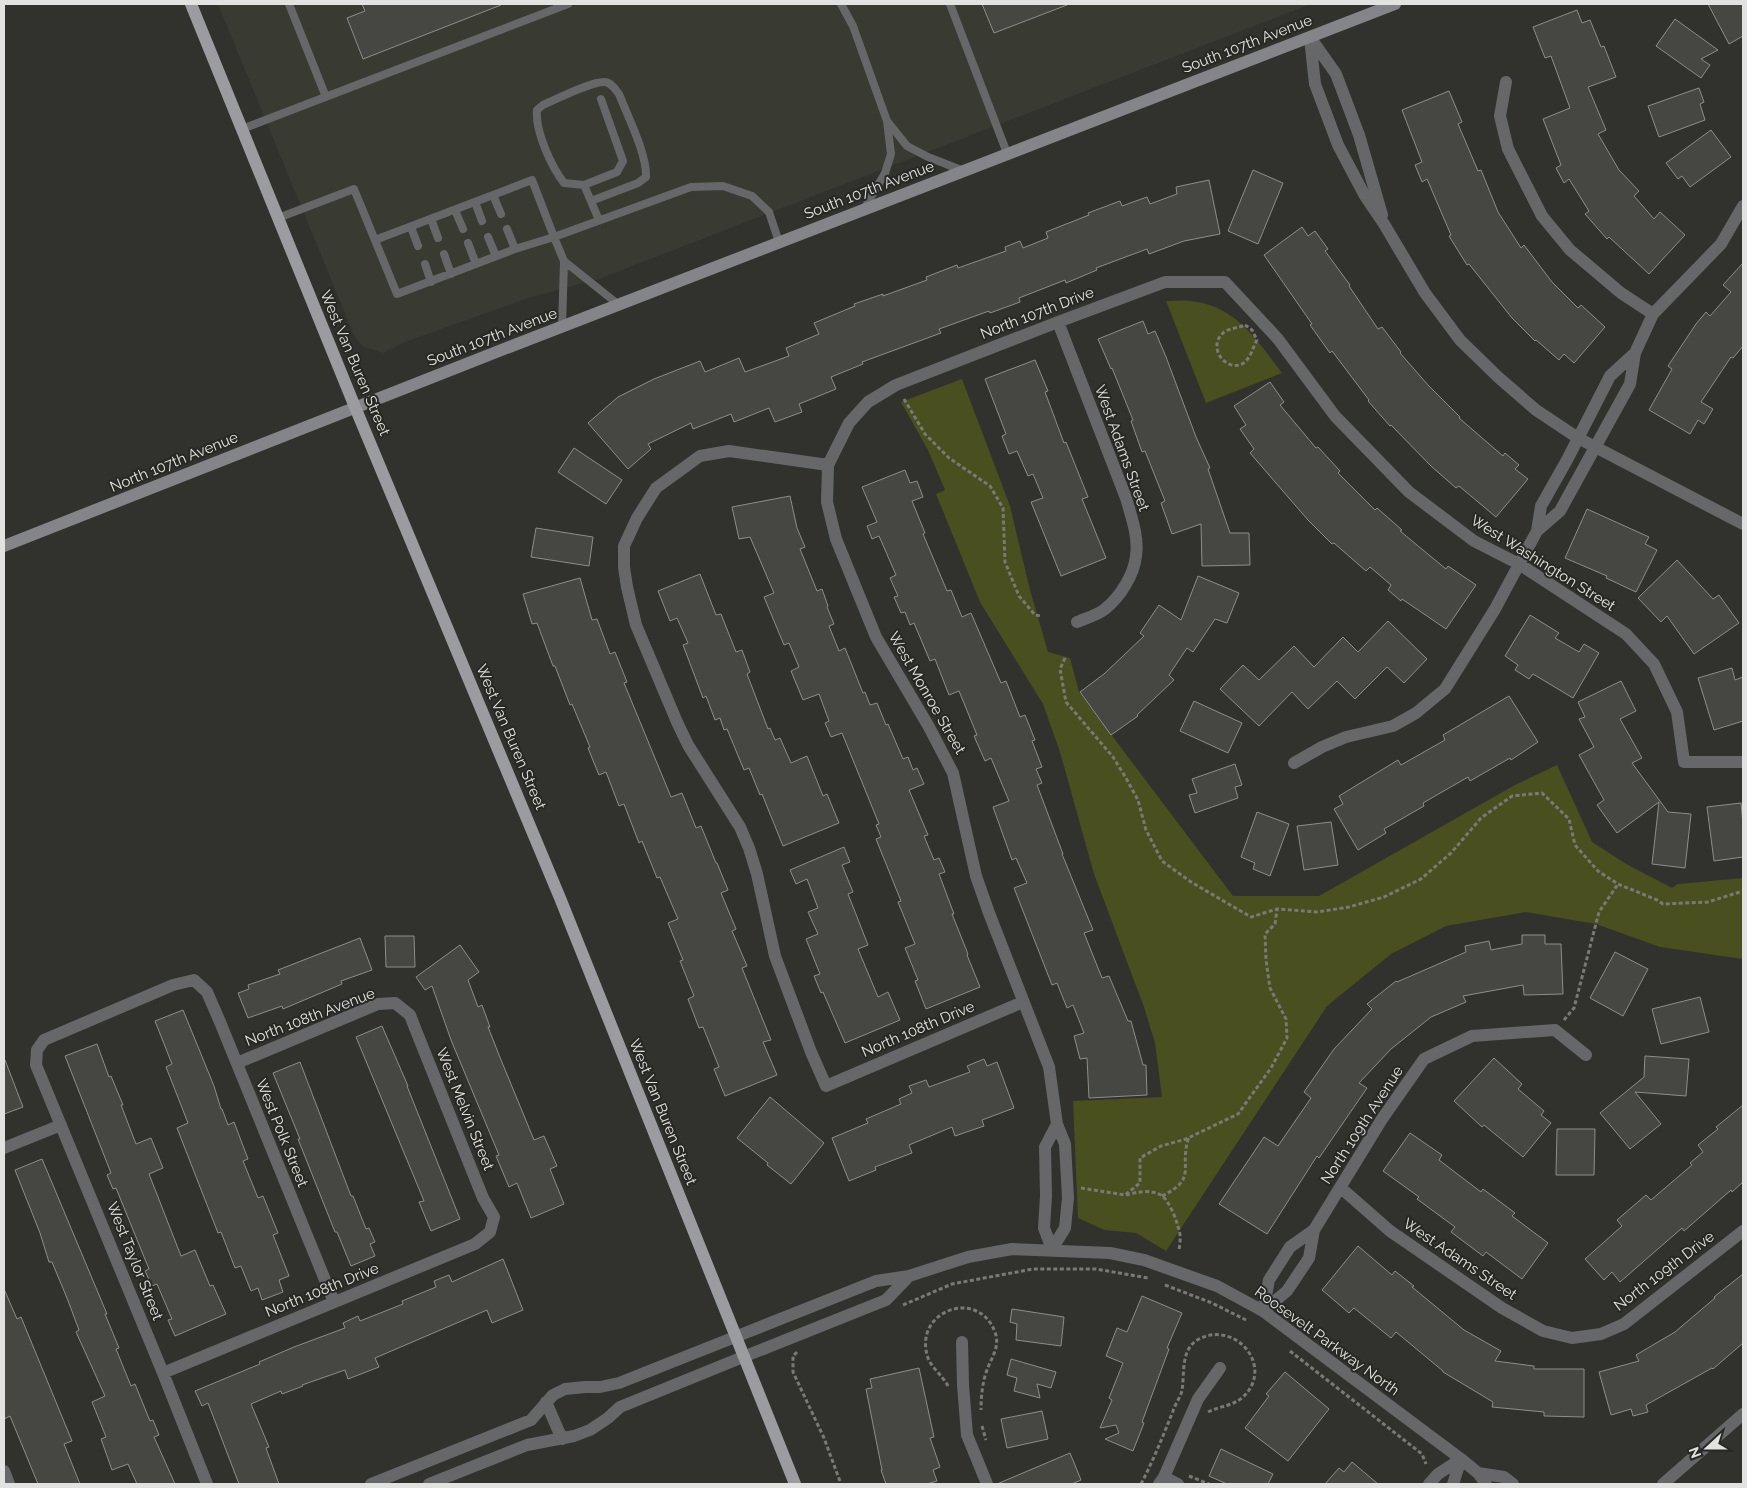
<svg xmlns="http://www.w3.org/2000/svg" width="1747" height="1488" font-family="Raleway,sans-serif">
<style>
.built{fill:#393b32}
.green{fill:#494f1f}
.building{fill:#464742;stroke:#8d8e89}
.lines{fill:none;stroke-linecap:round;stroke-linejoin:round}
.path{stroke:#797a76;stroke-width:3;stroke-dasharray:4 2.5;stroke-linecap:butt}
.service{stroke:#666769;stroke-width:8}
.minor{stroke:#666769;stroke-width:12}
.tertiary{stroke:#666769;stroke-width:12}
.secondary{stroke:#838588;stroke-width:12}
.primary{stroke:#9a9ca0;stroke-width:12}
.labels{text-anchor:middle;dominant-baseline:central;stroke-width:4;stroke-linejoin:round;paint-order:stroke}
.street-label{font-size:15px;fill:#e2e2e0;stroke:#272824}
</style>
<rect width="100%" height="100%" fill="#31322e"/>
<path class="built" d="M218,4H1311L601,278L528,298L405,342L383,353L362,346L354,335Z"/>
<path class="green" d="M1166,301C1174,301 1182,300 1190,301C1235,305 1257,340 1282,373L1206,403Z
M962,379L1010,506L1030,590L1048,652L1070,658L1079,692L1233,896H1319L1515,785L1557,765L1592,842L1628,865L1672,888L1678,884L1743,878V959L1660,947L1596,924L1526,912L1446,926L1391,954L1327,1006L1166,1251L1136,1233L1104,1230L1078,1218L1073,1101L1162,1097L1155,1043L1144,1007L1094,874L1060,752L1043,704L980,602L936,494L945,490L928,450L901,402Z"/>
<path class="building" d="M362,4H501V5L363,59L347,18L365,11Z
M982,4H1067V5L994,33Z
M1708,4H1743V36L1729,44Z
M1577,10L1582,23L1590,20L1601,47L1604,46L1616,77L1588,87L1606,130L1598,134L1619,170L1639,191L1634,196L1654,219L1660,212L1685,235L1649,274L1609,237L1607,239L1585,214L1589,211L1569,179L1564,183L1556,168L1561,165L1543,119L1570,108L1551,56L1545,58L1533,27Z
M1675,19L1718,50L1701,59L1710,65L1701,78L1656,46Z
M1699,88L1704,102L1700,104L1705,120L1659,137L1648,106Z
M1449,91L1462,122L1458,124L1478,171L1481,170L1498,212L1521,248L1524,245L1552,282L1578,308L1581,305L1605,327L1574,363L1564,354L1559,360L1536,340L1535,341L1512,318L1469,264L1467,265L1449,236L1451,235L1427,179L1422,182L1415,165L1422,162L1402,110Z
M1711,130L1731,157L1690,187L1682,176L1678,179L1666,163Z
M1253,170L1283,183L1258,244L1228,231Z
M1209,180L1220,234L1184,241L1149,254L1147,249L1096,268L1097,270L1066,283L1065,280L1019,298L1020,302L990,313L989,311L939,329L941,333L862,362L863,364L831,377L836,389L799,404L802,412L775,422L769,408L734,422L731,414L693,429L691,423L648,444L651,449L628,469L588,423L618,397L654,379L700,361L705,372L739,358L745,372L789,356L786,348L819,334L814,323L855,306L854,304L883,294V296L927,280L926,277L957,265L958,268L1006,251L1005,247L1020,241L1023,248L1048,238L1046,232L1089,215L1088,213L1120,201L1122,206L1147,197L1150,204L1177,194L1176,187Z
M1302,227L1308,236L1315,231L1328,249L1325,251L1350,285L1349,286L1378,329L1382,327L1401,352L1400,353L1428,385L1460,417L1459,418L1503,456L1505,453L1519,465L1515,469L1528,479L1496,517L1459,486L1456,488L1431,466L1391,425L1390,426L1368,401L1369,400L1332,351L1330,353L1310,325L1312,324L1264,255Z
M1743,263V346L1733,358L1731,357L1701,402L1713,409L1704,424L1698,420L1690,434L1649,410L1672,369L1668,366L1696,324L1706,312L1710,316L1731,292L1723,285Z
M1143,321L1148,334L1155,331L1166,357L1196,437L1210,468L1208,469L1230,533H1249L1250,565L1202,566L1201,524L1172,534L1161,503L1165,501L1145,451L1142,452L1131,421L1133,420L1112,368L1111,369L1098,339Z
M1035,360L1048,391L1045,392L1064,443L1066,442L1088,497L1082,499L1106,558L1061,576L1031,502L1043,498L1033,474L1028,476L1017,451L1009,454L1002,436L1006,434L985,379Z
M1270,382L1284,402L1280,405L1316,448L1318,447L1340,471L1338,473L1375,510L1377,508L1402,530L1400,531L1446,569L1448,566L1476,585L1446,629L1402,599L1401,601L1388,590L1391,585L1370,567L1366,571L1334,543L1332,544L1308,520L1250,453L1254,449L1240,429L1246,425L1234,406Z
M574,448L622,480L606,504L558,472Z
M905,470L910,483L917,481L923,497L912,501L925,533L923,534L947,591L951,590L962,617L971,613L1001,683L1006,681L1020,717L1025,715L1035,740L1032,741L1042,767L1036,769L1042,783L1037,785L1063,854H1062L1093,930L1084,933L1102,978L1109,976L1128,1021H1131L1143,1065H1146L1147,1095L1089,1098L1087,1058L1080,1059L1074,1036L1084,1033L1073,1005L1067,1008L1057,983L1052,985L1014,888L1027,883L1016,858L1012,860L993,807L1009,801L991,758L985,761L974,736L977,735L959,691L949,695L935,659L930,661L914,623L910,625L905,612L901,613L894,597L898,596L890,578L896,575L879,536L872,539L867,526L877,522L862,487Z
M790,496L797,528L805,547L800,549L817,591L822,589L828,606L827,607L834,624L829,626L839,651L845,648L863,693L865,692L870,705L877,703L886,725L888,724L903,759L908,757L913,770L917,768L924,784L909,790L928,835L924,836L934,860L939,858L945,872L939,874L954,914H952L968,954L967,955L980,987L926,1009L915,981L918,980L905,948L915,944L898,902L901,901L876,839L881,837L876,825L879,824L842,733L831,737L825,723L829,721L819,694L803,700L791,671L799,667L789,643L784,645L764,597L774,593L750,537L739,539L732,507Z
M1587,509L1649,537L1645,544L1657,550L1636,592L1606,578L1607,576L1565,558Z
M536,528L593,537L589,566L531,557Z
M1677,560L1713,599L1719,595L1739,623L1694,654L1667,616L1661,622L1638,598Z
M700,574L716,615L721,614L736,652L742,650L750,672L747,674L768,729L770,728L775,740L780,738L791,763L807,756L823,796L827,794L839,823L783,846L762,794L760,795L749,768L744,770L727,729L724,730L720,718L715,720L706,696L703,698L683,645L688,643L677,618L670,621L658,591Z
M1198,576L1239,593L1227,623L1215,619L1193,652L1187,648L1169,675L1174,680L1137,715L1138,716L1111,735L1080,692L1104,674L1144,636L1140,633L1159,605L1181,620Z
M580,578L592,620L597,619L610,654L615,652L627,682L624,683L671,797L682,793L696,828L701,826L716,863H717L728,890L721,893L736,929L732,931L747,966L742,968L771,1040L763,1042L777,1075L725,1096L714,1069L719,1067L703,1027L699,1028L688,999L694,996L680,961L683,960L668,923L678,919L660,877L657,878L642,841L639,843L624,804L619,806L606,772L599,775L588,748L590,747L572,704L570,705L555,666H553L537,623L532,624L523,594Z
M1530,615L1559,633L1555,638L1579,652L1584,644L1599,653L1573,698L1533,674L1529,679L1515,670L1518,665L1505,656Z
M1388,621L1427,659L1404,683L1387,667L1355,699L1337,681L1308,709L1292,692L1259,726L1220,689L1243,665L1259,680L1294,646L1314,667L1343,637L1358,652Z
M1732,668L1735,680L1743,677V721L1714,730L1698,678Z
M1621,681L1636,711L1620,719L1642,758L1632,763L1668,812L1691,814L1685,868L1652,864L1659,802L1617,833L1597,805L1604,800L1579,755L1594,747L1579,719L1585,717L1578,702Z
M1509,696L1538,742L1511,760L1510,758L1470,781L1468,777L1423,803L1424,806L1384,829L1386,833L1358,850L1334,809L1343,804L1339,796L1398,760L1401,765L1445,740L1443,735Z
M1194,701L1242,723L1228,753L1180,731Z
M1235,764L1242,785L1235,787L1238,798L1195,813L1189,795L1197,793L1192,779Z
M1741,803L1743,823V857L1714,861L1707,807Z
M1257,812L1289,824L1270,876L1253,869L1255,863L1241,857Z
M1331,822L1338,865L1304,870L1297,826Z
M844,847L850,862L842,865L853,892L848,894L868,945L858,949L878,997L888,992L900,1020L845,1043L823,992L821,993L814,976L820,974L806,939L818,934L808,912L818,908L807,879L796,884L790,870Z
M1522,935H1545V944H1561L1563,994L1524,995L1523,985L1463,996L1466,1002L1431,1017L1391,1049L1359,1083L1367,1088L1319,1158L1317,1156L1267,1234L1219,1204L1264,1137L1278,1146L1311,1098L1304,1092L1334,1049L1372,1009L1367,1004L1396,981L1397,982L1466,952L1465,946L1489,941L1491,950L1522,944Z
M385,936H414L415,967H386Z
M360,938L372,970L341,981L342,984L283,1009L282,1006L248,1018L238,993L249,989L248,985L280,974L278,970Z
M460,945L479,972L468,980L478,1007L482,1005L490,1027H488L499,1055L534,1140L544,1136L557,1166L550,1169L564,1204L531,1218L517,1183L509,1187L496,1156L499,1155L451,1040L432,986L425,990L416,977Z
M1615,952L1648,969L1623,1016L1590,998Z
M1700,997L1709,1032L1661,1044L1652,1009Z
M183,1010L214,1086L221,1109H222L228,1125L234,1122L248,1159L243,1161L258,1198L263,1196L278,1233L273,1235L289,1276L279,1280L283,1292L262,1300L258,1288L251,1291L241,1266L235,1268L221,1232L218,1233L177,1128L188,1123L166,1067L172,1064L155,1021Z
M382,1026L408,1086H407L460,1219L431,1231L419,1202L424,1201L356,1037Z
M97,1044L109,1077L111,1076L123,1105H121L136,1144L151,1138L163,1168L149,1174L181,1256L195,1250L210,1286L213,1285L226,1314L175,1336L168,1320L172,1319L157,1284L152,1286L145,1271L149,1269L116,1188L113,1189L107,1175L111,1173L65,1056Z
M1645,1056L1689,1059L1686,1096L1635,1092L1661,1124L1630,1149L1600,1113L1644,1077Z
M1494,1058L1522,1084L1518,1089L1544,1111L1541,1115L1551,1123L1523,1157L1484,1125L1482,1127L1454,1101Z
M984,1059L987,1066L997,1062L1014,1108L982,1120L984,1126L955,1136L952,1127L909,1145L912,1153L875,1167L876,1170L849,1181L832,1138L868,1123L866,1119L901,1104L899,1099L912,1093L909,1086L926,1080L929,1087L970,1072L967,1066Z
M4,1060H5L23,1107L4,1114Z
M300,1062L351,1196H353L366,1229L369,1228L375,1242L370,1244L375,1256L351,1266L337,1232H335L298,1139H300L273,1073Z
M770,1097L824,1143L791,1184L767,1165L768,1163L737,1138Z
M1743,1105V1182L1732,1192L1731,1190L1684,1231L1682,1228L1620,1282L1612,1272L1604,1280L1585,1259L1622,1226L1617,1220L1646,1195L1651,1200L1692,1165L1690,1163L1703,1152L1698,1145L1718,1129L1716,1127Z
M1557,1129H1595L1594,1175H1556Z
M1410,1133L1442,1155L1439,1160L1481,1192L1483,1189L1515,1213L1512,1216L1548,1243L1522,1279L1486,1252L1483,1256L1451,1232L1455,1227L1417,1199L1419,1197L1383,1171Z
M42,1159L107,1314H105L119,1348L116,1349L131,1386L135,1384L150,1421L153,1420L159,1435L154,1437L175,1484H137L128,1464L112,1470L101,1439L106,1437L92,1402L105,1396L76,1332L79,1330L67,1298L52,1262H49L40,1233L15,1170Z
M1358,1246L1392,1275L1395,1271L1414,1286L1412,1287L1464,1330L1501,1351L1495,1361L1534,1366V1369H1584V1417L1544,1416V1412L1492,1407L1493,1402L1443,1372V1371L1396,1332L1391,1338L1354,1308L1349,1313L1322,1290Z
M503,1259L523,1310L492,1323L487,1310L375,1358L379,1367L348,1379L345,1370L302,1385L303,1386L282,1394L281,1391L251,1404L269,1447L266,1448L279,1484H239L208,1403L202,1406L195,1391L260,1364L259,1362L294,1347L345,1328L343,1323L358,1316L360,1321L403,1304L402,1301L436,1287L434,1281L449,1275L452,1282Z
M1743,1274V1343L1713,1369L1712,1368L1646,1405L1648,1412L1633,1416L1631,1409L1611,1415L1599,1372L1639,1361L1636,1355L1675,1332L1715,1298L1714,1297Z
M4,1289L17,1319L21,1317L72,1441L64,1444L80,1484H38L10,1416L4,1419Z
M1142,1296L1182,1313L1167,1348L1169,1349L1142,1422L1144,1423L1133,1451L1105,1439L1119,1433L1116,1425L1100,1428L1112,1400L1109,1398L1123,1363L1106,1356L1117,1328L1127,1332Z
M1012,1309L1064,1317L1061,1346L1016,1340L1017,1324L1010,1322Z
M1011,1359L1056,1372L1051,1388L1037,1384L1040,1398L1014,1391L1017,1378L1007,1375Z
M919,1368L934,1437L930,1438L940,1467L933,1470L937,1481L927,1484H886L881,1470H882L866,1389L872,1388L870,1379Z
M1285,1372L1329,1409L1288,1461L1245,1428L1269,1396L1266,1394Z
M1042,1411L1048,1439L1007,1448L1001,1419Z
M1221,1449L1273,1474L1268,1484H1227L1209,1476Z
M1070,1453L1081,1480L1072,1484H997Z
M1352,1462L1378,1484H1325L1339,1468L1344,1472Z"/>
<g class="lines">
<path class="path" d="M1245,325L1252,330L1257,340C1253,347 1251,356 1246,361C1231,376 1205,350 1223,333C1228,328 1239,328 1245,325Z
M904,399L925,434L949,458L990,486L1003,508L1005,562L1019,596L1035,615L1042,616
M1065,658L1060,669L1066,702L1113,757L1126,778L1138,800L1146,830L1162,861L1191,882L1251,917L1277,909L1317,912L1349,907L1384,897L1421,879L1451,853L1481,818L1512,796L1542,793L1569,819L1575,845L1598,871L1618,884L1657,900L1663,904L1708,902L1743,891
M1564,1020L1574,1008L1599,912L1618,884
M1081,1188L1125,1195L1140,1183V1158L1161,1146L1186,1139L1238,1114L1271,1068L1287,1038L1286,1019L1270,988L1266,960L1265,934L1275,924L1277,909
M1126,1195C1137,1192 1150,1189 1161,1195C1169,1200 1177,1221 1179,1230C1181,1237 1180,1243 1179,1250
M1162,1196C1199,1178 1178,1167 1189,1137
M1165,1285L1212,1303L1246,1320
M903,1305L952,1284L1033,1269H1096L1148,1278
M1290,1351L1422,1454L1426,1464
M797,1352L793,1356V1372L824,1438L841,1484
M948,1386C943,1376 931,1367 928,1358C912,1311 978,1287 995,1332C1001,1349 989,1360 985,1376C982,1387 981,1399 981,1410
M982,1426L986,1440
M1189,1476L1209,1484
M1141,1484C1153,1461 1163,1436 1173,1411C1175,1404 1181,1397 1182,1390C1185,1373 1180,1349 1199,1339C1236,1320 1275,1367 1243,1397C1233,1406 1220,1406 1208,1412"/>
<path class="service" d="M289,4L326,97
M841,4L853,26L887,121L891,154L885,173L864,209
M950,4L1007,153
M887,121L907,146L928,157L964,171
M242,129L568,4
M584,185L564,183C551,166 535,131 537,110L543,105C557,99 590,82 604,82C611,82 615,89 619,94C628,117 647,154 646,177L638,183L591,201
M493,195L501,214
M475,202L482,221
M455,210L463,229
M278,218L354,189L397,294L515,249L554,237L564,261L562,327
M431,219L438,238
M599,220L584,185L617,172L623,161L601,99
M411,227L418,246
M507,229L515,249
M488,237L496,256
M375,240L532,180L554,237L691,187L723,186L752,196L769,212L779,242
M468,243L476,264
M444,254L451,274
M564,261L619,305
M425,264L431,282"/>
<path class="minor" d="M1506,82L1500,116L1508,149L1542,216L1570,250L1621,293L1653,314
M1058,322L1126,498C1131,516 1139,537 1136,556C1134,575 1120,597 1105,609C1098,615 1086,618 1077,622
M828,465L729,451L700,456L656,488L637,518L624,546V567L627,587L636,625L677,722L688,745L740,827L749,848L757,874L775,956L811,1052L826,1086L1023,1002
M1537,531L1541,506L1567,460L1610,376L1635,353
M1294,763L1322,747L1346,737L1393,726L1416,713L1445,689L1495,609L1537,531L1560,511L1630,384L1635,353L1653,314L1721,244L1743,206
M4,1148L61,1125
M1341,1188L1390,1231L1502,1308L1543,1331L1572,1338L1601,1334L1624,1324L1743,1231
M1052,1249L1065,1228L1068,1198L1065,1144L1057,1124L1049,1067L989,913L976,876L953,773L929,727L876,637L836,539L827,502L828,465L849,423L868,402L896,385L1058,322L1165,282H1225L1278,339L1335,416L1409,492L1474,541L1519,564L1626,634L1654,664L1677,712L1684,762H1743
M1052,1249L1044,1228L1046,1196L1045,1147L1057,1124
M1263,1311L1287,1291L1309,1258L1314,1230L1382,1119L1424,1059L1472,1036L1555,1030L1586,1055
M1263,1311L1269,1280L1290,1247L1314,1230
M962,1342L963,1385L967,1435L987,1484
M163,1373L475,1244L490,1232L494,1217L483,1198L415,1028L410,1015L395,1003L378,1004L237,1063
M546,1402L562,1439
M4,1471L9,1484
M1164,1477L1178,1484
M207,1484L163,1373L36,1065L37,1050L44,1040L173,985L194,980L207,992L220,1022L334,1302
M371,1484L531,1420L553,1395L565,1389L585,1387H600L619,1383L735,1337
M429,1484L527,1445L574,1436L590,1430L608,1418L620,1407L743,1357
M1159,1484L1164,1477L1198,1399L1220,1368
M1429,1484L1438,1474L1461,1459
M1453,1484L1461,1459"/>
<path class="tertiary" d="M1310,38L1315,84L1338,145L1365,196L1384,224L1425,293L1460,340L1498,377L1536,410L1578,438L1743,524
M1312,40L1336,74L1359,135L1382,215
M735,1337L876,1281L909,1276L968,1257L1012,1249L1110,1253L1144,1260L1217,1286L1263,1311L1461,1459L1478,1473L1486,1484
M743,1357L886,1300L909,1276
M1478,1473L1504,1477L1513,1484
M1663,1484L1743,1414"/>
<path class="secondary" d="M4,546L504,349L1395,4"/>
<path class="primary" d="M191,4L355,407L560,898L795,1484"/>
</g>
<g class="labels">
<g class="street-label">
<text transform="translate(1247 44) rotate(-21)">South 107th Avenue</text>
<text transform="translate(869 190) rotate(-21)">South 107th Avenue</text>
<text transform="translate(1037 313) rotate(-21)">North 107th Drive</text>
<text transform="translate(492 337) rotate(-21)">South 107th Avenue</text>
<text transform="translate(355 363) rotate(67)">West Van Buren Street</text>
<text transform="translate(1122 448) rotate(70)">West Adams Street</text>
<text transform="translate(174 462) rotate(-22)">North 107th Avenue</text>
<text transform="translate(1543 563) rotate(32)">West Washington Street</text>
<text transform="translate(927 693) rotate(60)">West Monroe Street</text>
<text transform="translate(511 737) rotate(67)">West Van Buren Street</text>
<text transform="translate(310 1017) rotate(-21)">North 108th Avenue</text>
<text transform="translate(918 1029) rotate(-23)">North 108th Drive</text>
<text transform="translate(465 1109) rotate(68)">West Melvin Street</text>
<text transform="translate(663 1112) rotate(68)">West Van Buren Street</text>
<text transform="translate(1362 1125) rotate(-57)">North 109th Avenue</text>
<text transform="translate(282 1133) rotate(68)">West Polk Street</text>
<text transform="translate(1460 1259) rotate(34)">West Adams Street</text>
<text transform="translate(135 1261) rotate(68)">West Taylor Street</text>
<text transform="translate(1664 1271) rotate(-37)">North 109th Drive</text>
<text transform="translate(322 1290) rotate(-22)">North 108th Drive</text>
<text transform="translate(1327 1341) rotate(36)">Roosevelt Parkway North</text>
</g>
</g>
<rect width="1747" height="1488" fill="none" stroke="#e2e2e0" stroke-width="10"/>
<g transform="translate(1707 1448) rotate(249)" stroke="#272824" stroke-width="4" paint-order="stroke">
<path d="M0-4L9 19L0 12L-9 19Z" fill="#e2e2e0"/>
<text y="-8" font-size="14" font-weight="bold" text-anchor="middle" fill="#e2e2e0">N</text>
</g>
</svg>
